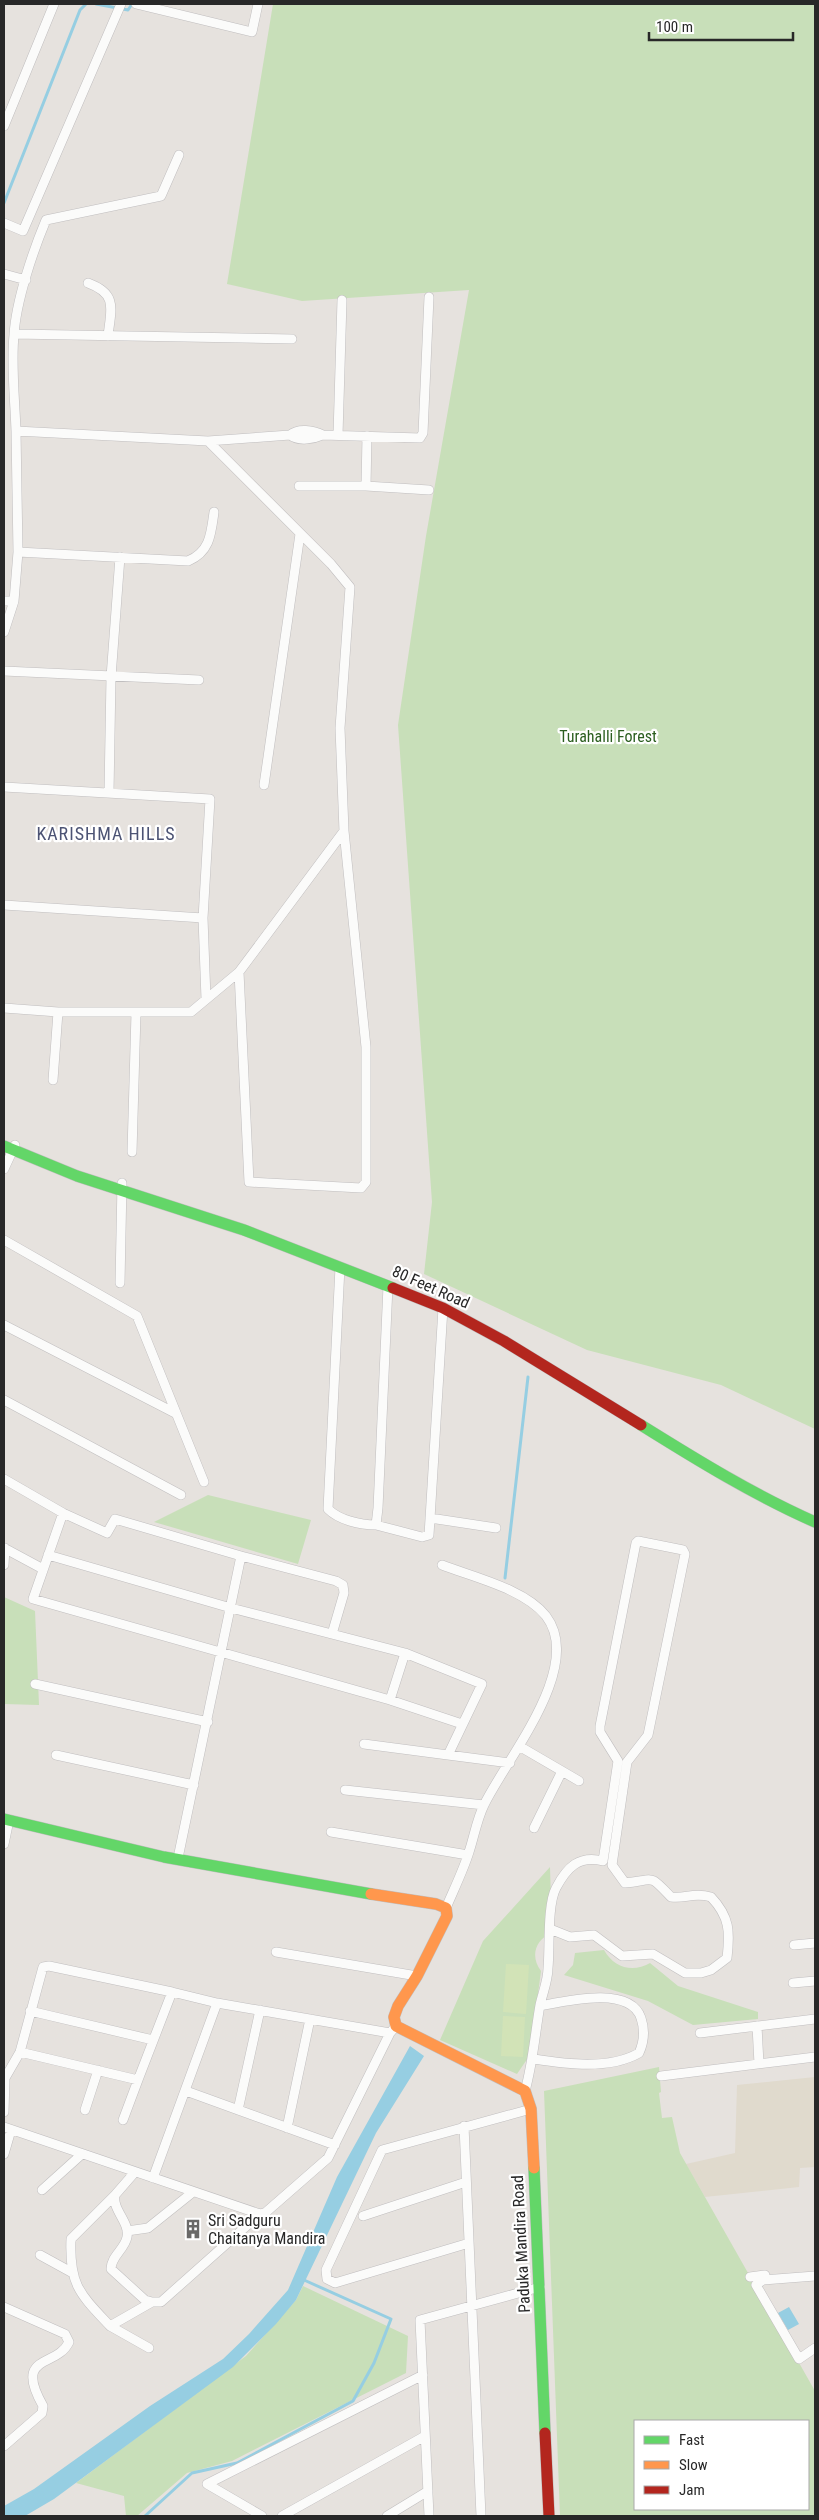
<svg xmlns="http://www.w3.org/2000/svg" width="819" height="2520" font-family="'Roboto Condensed',sans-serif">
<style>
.education{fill:#e0dacd}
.green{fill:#c8dfb9;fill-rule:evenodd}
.pitch{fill:#d2e3b7}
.water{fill:#96cee2}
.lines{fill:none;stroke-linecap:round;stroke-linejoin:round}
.stream{stroke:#96cee2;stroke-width:3}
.street-casing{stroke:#c0bebf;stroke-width:10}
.fast-casing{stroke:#c0bebf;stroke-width:12}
.slow-casing{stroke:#c0bebf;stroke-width:12}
.jam-casing{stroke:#c0bebf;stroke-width:12}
.street{stroke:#fbfbfa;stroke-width:9}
.fast{stroke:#63d668;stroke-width:11}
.slow{stroke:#ff974d;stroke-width:11}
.jam{stroke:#b3261e;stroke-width:11}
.labels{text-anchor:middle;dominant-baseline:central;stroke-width:4.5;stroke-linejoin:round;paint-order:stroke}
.park-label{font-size:16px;fill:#2b5e1f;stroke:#fff}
.street-label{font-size:16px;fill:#282828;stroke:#fff}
.poi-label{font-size:16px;fill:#282828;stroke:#fff;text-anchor:start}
.neighbourhood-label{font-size:18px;letter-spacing:1px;fill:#4c5374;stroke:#fff}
</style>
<rect width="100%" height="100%" fill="#e6e2de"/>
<path class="education" d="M815,2077V2167L800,2168L799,2187L705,2197L686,2164L735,2153L737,2085Z"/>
<path class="green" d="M273,4H815V1429L721,1385L587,1350L424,1274L432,1202L398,725L426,536L469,290L302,301L227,284Z
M208,1495L311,1520L298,1564L154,1522Z
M4,1597L35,1611L39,1705L4,1704Z
M550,1867L552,1933C535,1939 530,1957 541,1971L530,2055L517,2074L440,2040L483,1941Z
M604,1950C614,1968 633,1973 650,1963L678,1986L758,2012V2019L693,2025L648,2001L564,1975L573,1965L575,1953Z
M659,2067L661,2092L659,2093L662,2118L672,2117L680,2153L815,2391V2516H560L544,2091ZM635,2421H808V2509H635Z
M303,2286L408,2336L406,2373L232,2461L187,2473L137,2516H126L124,2496L76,2483L246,2356L296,2300Z"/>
<path class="pitch" d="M506,1964L529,1965L526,2014L503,2012Z
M503,2016L525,2017L523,2057L501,2056Z"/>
<path class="water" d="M410,2046L424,2056L376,2133L296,2300L276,2324L233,2367L54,2499L25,2516H4V2506L34,2489L150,2406L223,2359L249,2334L288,2290L337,2177Z
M789,2307L799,2324L788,2330L778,2313Z"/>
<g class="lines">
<path class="stream" d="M96,4L128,10L132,4
M4,203L80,10L86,4
M505,1578L528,1377
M145,2516L192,2473L237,2463L353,2401L374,2363L391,2319L304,2280"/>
<defs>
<path id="street" d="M136,4L252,32L258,4
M4,126L54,4
M4,223L23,231L121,4
M4,274L26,280
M88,283C118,294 111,309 108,336
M14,334L292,339
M16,431C15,400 11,366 14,335C16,301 33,251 46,220L161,196L179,155
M290,435C298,428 313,430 323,435L420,438L423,433L429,297
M338,435L342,300
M367,436L366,486L429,490
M208,441L290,435C299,442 314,439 323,435
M299,486H366
M18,552L188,561C210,552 211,534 214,512
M4,601H14
M4,632L14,601L18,552L16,431L208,441L331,564L350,587L340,728L344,831L366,1047V1182L361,1188L249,1182L239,972
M4,671L199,680
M264,785L300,534
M4,787L210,799L203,918L206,999
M109,793L111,677L120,557
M4,905L203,918
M4,1008L58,1012H191L239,972L344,831
M53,1080L58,1012
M132,1152L136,1013
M4,1169L15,1145
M4,1240L137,1316L204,1482
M340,1267L328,1509C339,1520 360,1525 376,1525L378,1508L388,1286
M120,1283L122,1183
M4,1325L175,1413
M4,1400L181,1495
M4,1479L63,1513L33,1599L390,1700L462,1724
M63,1513L107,1533L115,1519L241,1556L336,1581L343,1585L344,1593L332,1634
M430,1518L496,1528
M376,1525L422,1537L429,1535L443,1308
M4,1548L43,1569
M48,1555L231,1608L405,1653L482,1684L448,1755L510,1763
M4,1565L5,1548
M442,1565C473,1577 525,1589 546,1616C585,1667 506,1759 484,1805C477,1819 474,1837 469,1852C463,1871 454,1889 446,1908
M35,1684L208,1722
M390,1700L405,1653
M364,1744L448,1755
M519,1746L579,1781
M56,1755L194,1785
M345,1790L484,1805
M534,1828L562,1771
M331,1832L468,1855
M4,1844L9,1820
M178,1858L241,1556
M794,1945L815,1943
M276,1952L417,1976
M793,1983L815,1981
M30,2011L153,2040
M757,2026L759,2064
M700,2033L815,2019
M20,2052L43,1967L49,1966L172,1992
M534,2059C566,2064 609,2070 639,2053C644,2042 645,2030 641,2018C630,1985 566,2001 540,2006
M661,2076L815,2057
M186,2091L335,2145
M525,2091C533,2062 535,2034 540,2005C543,1992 548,1980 548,1968C550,1948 547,1905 556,1888C567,1867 579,1855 603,1861L618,1761L600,1732V1726L636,1543L638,1541L683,1550L685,1554L648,1735L627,1762L612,1865L625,1883C656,1880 648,1873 671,1897C686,1899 693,1892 711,1897C730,1917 730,1932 727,1958L711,1970L701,1973H685L653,1954L622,1956L594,1935L570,1937L550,1929
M85,2110L98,2070
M238,2110L260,2010
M4,2112L5,2078L20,2052L138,2080L172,1992L217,2003L390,2033
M123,2120L138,2080
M464,2126L481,2516
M4,2127L260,2214
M287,2128L310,2019
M4,2154L11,2130
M135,2172L115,2195C112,2210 130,2222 127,2237C125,2249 111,2256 111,2269L145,2300L152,2302H161L260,2214L265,2213L328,2158L390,2033L396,2026
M153,2178L217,2003
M42,2190L82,2154
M363,2216L466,2182
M127,2231L148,2228L193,2192
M469,2243L335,2283L327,2279L326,2270L382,2150L531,2109
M40,2255L71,2272
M815,2276L763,2280L756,2285L799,2359L815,2348
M750,2277L765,2275
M4,2307L65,2334L69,2342C57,2368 13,2353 43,2406L42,2413L4,2446
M110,2326C80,2294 69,2285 71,2239L115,2195
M149,2348L110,2326L152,2302
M207,2484L423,2375
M207,2484L262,2516
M282,2516L425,2436
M387,2516L428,2491
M429,2516L420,2320L540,2287"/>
<path id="fast" d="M4,1146L77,1176L244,1230L393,1288
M641,1425C697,1460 754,1495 815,1522
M4,1819L164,1857L371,1894
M534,2168L545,2433"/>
<path id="slow" d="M371,1894L436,1904L446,1908L447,1916L417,1976L398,2006L394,2017L396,2026L525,2091L531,2109L534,2168"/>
<path id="jam" d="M393,1288L443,1308L504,1341L641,1425
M545,2433L549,2516"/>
</defs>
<use href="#street" class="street-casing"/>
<use href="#fast" class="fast-casing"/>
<use href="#slow" class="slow-casing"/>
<use href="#jam" class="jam-casing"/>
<use href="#street" class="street"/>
<use href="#fast" class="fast"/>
<use href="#slow" class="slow"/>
<use href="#jam" class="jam"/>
</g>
<defs>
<symbol id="building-bare" viewBox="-9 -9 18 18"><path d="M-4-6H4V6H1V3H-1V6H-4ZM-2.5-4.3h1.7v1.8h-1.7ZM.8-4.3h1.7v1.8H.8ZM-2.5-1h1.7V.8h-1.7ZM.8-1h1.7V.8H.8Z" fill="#6a6968" stroke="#fff" stroke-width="2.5" paint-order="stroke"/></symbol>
</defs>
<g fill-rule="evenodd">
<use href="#building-bare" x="179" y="2215" width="28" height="28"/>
</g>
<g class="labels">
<g class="park-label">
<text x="608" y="736">Turahalli Forest</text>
</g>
<g class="street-label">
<text transform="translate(431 1287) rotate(24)">80 Feet Road</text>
<text transform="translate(521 2244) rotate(-93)">Paduka Mandira Road</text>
</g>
<g class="poi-label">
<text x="208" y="2220">Sri Sadguru<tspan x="208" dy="18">Chaitanya Mandira</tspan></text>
</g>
<g class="neighbourhood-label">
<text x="106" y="833">KARISHMA HILLS</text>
</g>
</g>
<rect width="819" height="2520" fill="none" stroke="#282828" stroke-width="10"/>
<rect x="634" y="2420" width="175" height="90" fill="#ffffff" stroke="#a9a9a9"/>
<rect x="644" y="2436" width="25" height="8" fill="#63d668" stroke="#a9a9a9"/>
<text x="679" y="2445" font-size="15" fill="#282828">Fast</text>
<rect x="644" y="2461" width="25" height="8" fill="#ff974d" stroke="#a9a9a9"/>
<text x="679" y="2470" font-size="15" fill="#282828">Slow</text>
<rect x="644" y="2486" width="25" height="8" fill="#b3261e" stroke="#a9a9a9"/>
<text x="679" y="2495" font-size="15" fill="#282828">Jam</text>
<path d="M649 32v8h144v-8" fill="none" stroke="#282828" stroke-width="2.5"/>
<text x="656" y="32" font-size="15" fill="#282828" stroke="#ffffff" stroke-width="4" paint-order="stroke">100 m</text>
</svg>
